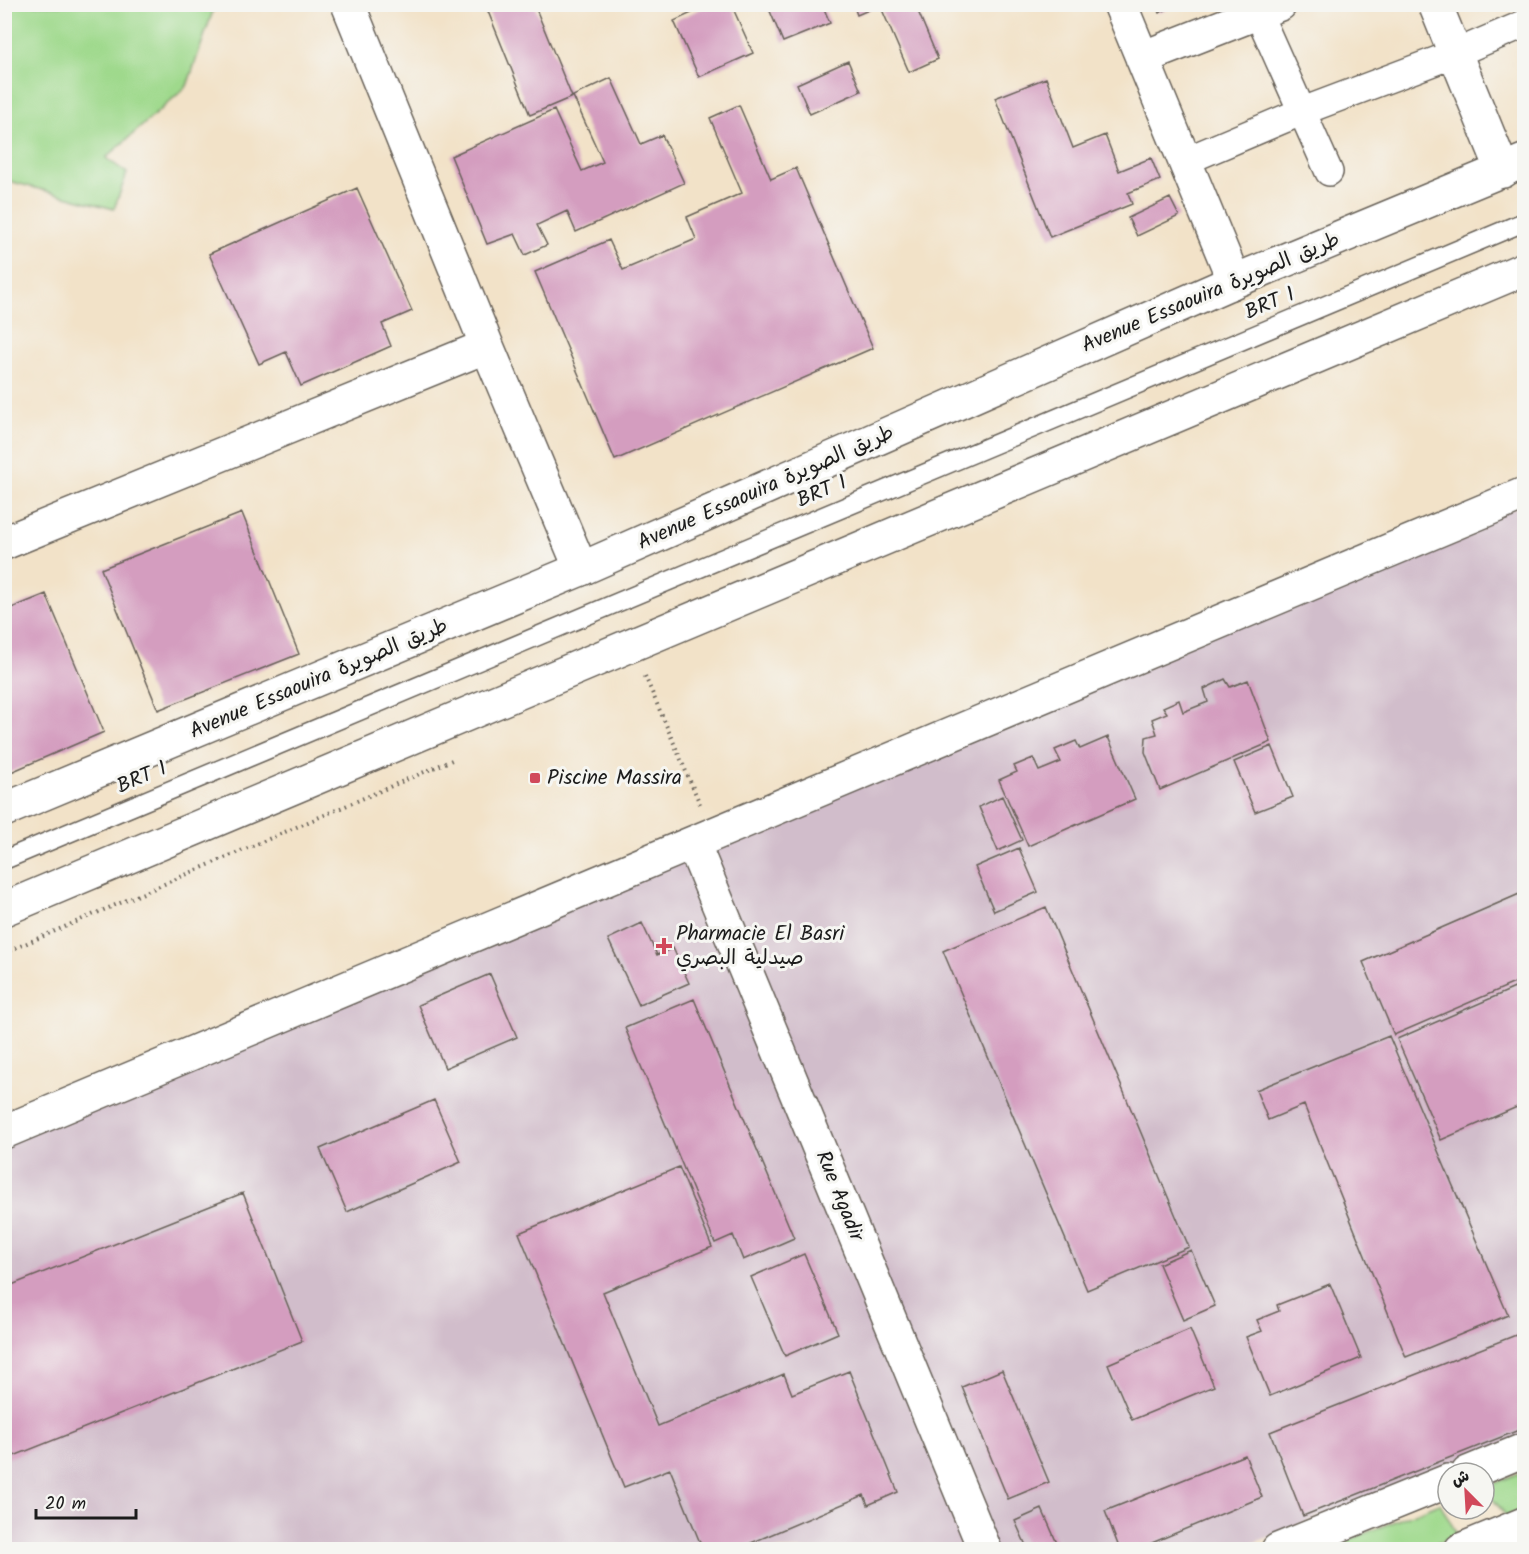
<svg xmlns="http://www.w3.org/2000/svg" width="1529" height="1554" font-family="Kalam,'Playpen Sans Arabic',sans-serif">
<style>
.industrial{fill:#d1bdcb}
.green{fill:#9fd98c;stroke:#5e7a54;stroke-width:1.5}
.building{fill:#d49dbf}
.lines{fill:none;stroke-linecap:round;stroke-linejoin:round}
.service-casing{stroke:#676158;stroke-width:21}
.pedestrian-casing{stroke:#676158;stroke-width:30}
.minor-casing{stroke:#676158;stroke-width:36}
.primary-casing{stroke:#676158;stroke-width:36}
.path{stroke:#676158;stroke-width:4;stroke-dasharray:1.5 4.5;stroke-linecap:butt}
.service{stroke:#fff;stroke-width:18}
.pedestrian{stroke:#fff;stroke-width:27}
.minor{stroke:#fff;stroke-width:33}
.primary{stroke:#fff;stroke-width:33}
.poi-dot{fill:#d1495b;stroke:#f6f6f2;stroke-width:2}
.labels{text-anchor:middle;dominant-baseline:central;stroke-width:6;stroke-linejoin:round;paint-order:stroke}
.street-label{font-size:21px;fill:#1c1c1c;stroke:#f6f6f2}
.poi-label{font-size:21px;fill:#1c1c1c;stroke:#f6f6f2;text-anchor:start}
</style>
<rect width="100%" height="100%" fill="#f6f6f2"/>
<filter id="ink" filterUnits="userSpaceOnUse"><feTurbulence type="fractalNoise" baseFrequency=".0167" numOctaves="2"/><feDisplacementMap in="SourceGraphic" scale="12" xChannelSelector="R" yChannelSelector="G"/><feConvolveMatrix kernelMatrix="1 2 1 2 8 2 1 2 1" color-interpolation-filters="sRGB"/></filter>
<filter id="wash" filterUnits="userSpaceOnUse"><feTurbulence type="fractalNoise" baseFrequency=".008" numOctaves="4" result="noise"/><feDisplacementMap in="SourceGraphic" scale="24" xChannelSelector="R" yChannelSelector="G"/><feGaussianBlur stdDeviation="1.35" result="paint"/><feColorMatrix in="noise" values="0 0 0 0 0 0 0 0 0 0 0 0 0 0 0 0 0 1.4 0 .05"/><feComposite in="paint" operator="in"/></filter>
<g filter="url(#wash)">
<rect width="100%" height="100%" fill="#f2e2c8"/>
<path class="industrial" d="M1524,504V1436L1238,1549L5,1550V1137Z"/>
<path class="green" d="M4,5H215L187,86L106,158L127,173L114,209L5,180Z
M1524,1471V1509L1507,1517L1484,1488Z
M1440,1503L1458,1536L1422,1549L1323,1550Z"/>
<g id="blocks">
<path class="building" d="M485,4H534L572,97L530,115Z
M711,4H731L753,53L699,77L674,21Z
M767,4H822L830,23L783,42Z
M853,4H915L938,59L909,72L880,5L857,15Z
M1155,4H1178L1159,13Z
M848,61L861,91L810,114L797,84Z
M611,78L641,144L662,135L684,183L576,232L567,211L537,225L547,245L525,255L515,234L487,244L451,156L554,110L582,171L603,162L573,96Z
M1046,78L1073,148L1105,135L1119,171L1151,158L1160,180L1128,193L1132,204L1050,237L995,98Z
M739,105L771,179L796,168L873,348L615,460L535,272L609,240L623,270L696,239L687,217L742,193L710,118Z
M357,188L412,311L382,324L391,346L301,386L286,352L259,364L209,254Z
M1170,198L1179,216L1137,236L1128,218Z
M242,513L299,654L158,710L101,569Z
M46,594L104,732L4,775V611Z
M1225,679L1230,687L1248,680L1271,742L1160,790L1145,752L1146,737L1157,734L1152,719L1167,713L1163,707L1179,700L1183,712L1208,702L1204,689Z
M1108,737L1135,799L1028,846L999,780L1017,772L1014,766L1033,758L1039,771L1061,762L1055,750L1076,741L1080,749Z
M1272,746L1293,797L1255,812L1234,762Z
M1002,796L1022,840L998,851L979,807Z
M1019,848L1038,892L994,911L975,867Z
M1524,892V979L1394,1035L1363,962Z
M1046,907L1189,1247L1087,1290L943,951Z
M642,923L657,955L673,948L689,983L639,1005L608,939Z
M490,974L517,1037L445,1068L418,1005Z
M1524,984V1104L1441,1140L1397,1039Z
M694,999L794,1238L743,1260L733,1235L715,1243L625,1028Z
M1389,1036L1508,1315L1406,1357L1304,1105L1268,1120L1256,1090Z
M434,1100L461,1162L347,1212L320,1149Z
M679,1167L712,1247L603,1292L658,1426L784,1374L792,1394L849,1371L898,1492L868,1505L864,1495L744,1546L745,1550H703L670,1469L624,1487L519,1233Z
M243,1193L302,1341L4,1460V1288Z
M1191,1250L1215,1306L1183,1320L1159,1264Z
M804,1254L838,1333L785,1356L751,1277Z
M1330,1284L1361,1358L1270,1396L1246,1337L1262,1331L1257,1320L1279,1311L1277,1305Z
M1190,1329L1214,1386L1132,1420L1108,1364Z
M1521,1333L1524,1344V1428L1303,1516L1270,1432Z
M1002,1370L1049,1482L1008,1499L962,1387Z
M1245,1455L1262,1497L1135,1550H1120L1105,1511Z
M1042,1509L1060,1550H1028L1015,1521Z"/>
</g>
</g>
<g filter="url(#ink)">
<use href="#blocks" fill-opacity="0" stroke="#676158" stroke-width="1.5"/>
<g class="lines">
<defs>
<path id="service" d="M4,860L1524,222"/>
<path id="pedestrian" d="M1258,13L1329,172
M1185,161L1303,111L1454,54L1524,24"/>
<path id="minor" d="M348,4L487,346L581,569
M1120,4L1228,266L1230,283
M1435,4L1503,171
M1142,58L1280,4
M4,543L487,346
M693,843L985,1550
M4,1132L1524,494
M1468,1473L1524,1450
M1278,1550L1448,1481
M1461,1550L1524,1524"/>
<path id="primary" d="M4,810L581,569L1230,283L1524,161
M4,909L1524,269"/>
</defs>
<use href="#service" class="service-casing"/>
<use href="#pedestrian" class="pedestrian-casing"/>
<use href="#minor" class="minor-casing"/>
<use href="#primary" class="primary-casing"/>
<path class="path" d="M645,676L700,804
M4,953L452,760"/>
<use href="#service" class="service"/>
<use href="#pedestrian" class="pedestrian"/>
<use href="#minor" class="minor"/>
<use href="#primary" class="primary"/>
</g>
</g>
<g class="poi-dot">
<rect x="529" y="772" width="12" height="12" rx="3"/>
<path d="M661 937h6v6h6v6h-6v6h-6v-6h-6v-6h6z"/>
</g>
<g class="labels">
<g class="street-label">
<text transform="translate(1211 293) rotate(-23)">Avenue Essaouira طريق الصويرة</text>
<text transform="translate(1270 304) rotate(-23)">BRT 1</text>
<text transform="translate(766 488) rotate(-24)">Avenue Essaouira طريق الصويرة</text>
<text transform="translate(822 492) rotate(-23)">BRT 1</text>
<text transform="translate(319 679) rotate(-23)">Avenue Essaouira طريق الصويرة</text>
<text transform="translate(142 778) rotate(-23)">BRT 1</text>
<text transform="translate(839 1196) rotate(68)">Rue Agadir</text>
</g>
<g class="poi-label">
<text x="547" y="778">Piscine Massira</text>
<text x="676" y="934">Pharmacie El Basri<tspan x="676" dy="24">صيدلية البصري</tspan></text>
</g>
</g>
<rect width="1529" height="1554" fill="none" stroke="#f6f6f2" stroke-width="24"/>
<g transform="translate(1466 1491) rotate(336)"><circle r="28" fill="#f6f6f2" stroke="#9f9f9c" stroke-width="1.5"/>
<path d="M0-4.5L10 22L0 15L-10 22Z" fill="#d1495b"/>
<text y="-9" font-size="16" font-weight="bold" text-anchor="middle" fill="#1c1c1c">ش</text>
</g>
<path d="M36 1509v9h100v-9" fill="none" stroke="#1c1c1c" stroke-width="3"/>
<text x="45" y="1509" font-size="18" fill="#1c1c1c" stroke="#f6f6f2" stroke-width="4.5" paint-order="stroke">20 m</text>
</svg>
